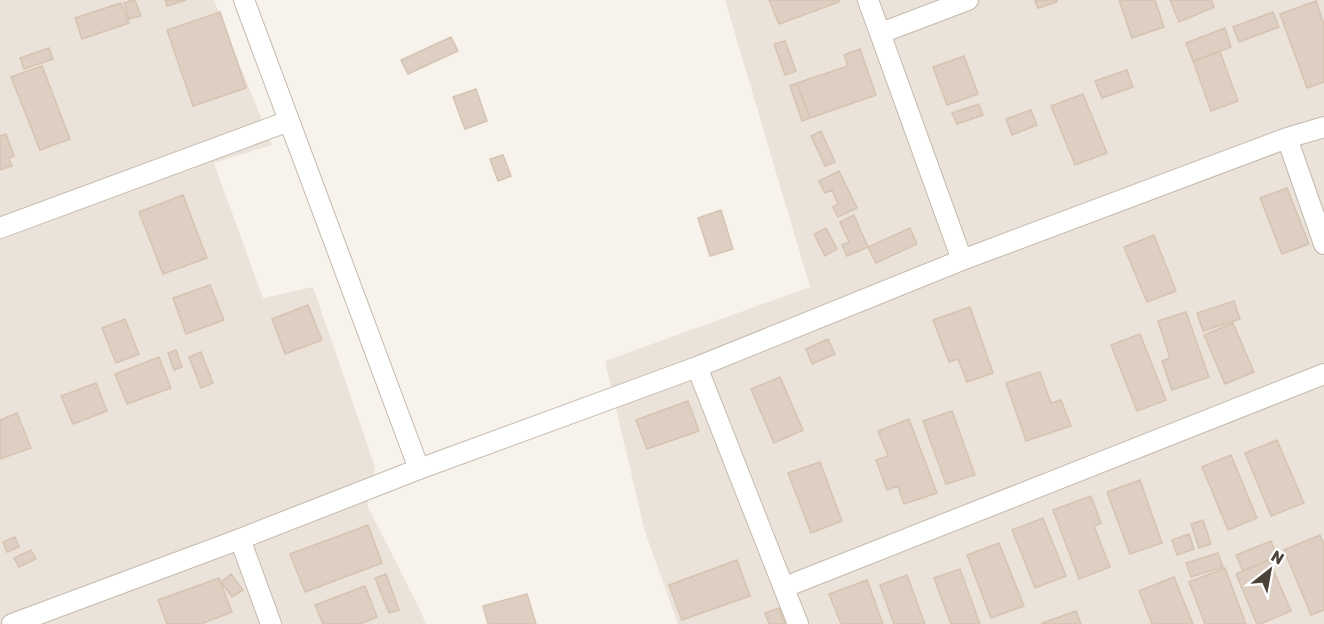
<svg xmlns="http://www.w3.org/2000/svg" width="1324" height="624" font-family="Rubik,sans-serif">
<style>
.residential{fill:#ebe3d9}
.building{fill:#ddcfc2;stroke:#d6c3b1;stroke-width:1.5}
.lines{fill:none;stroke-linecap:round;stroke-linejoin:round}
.minor-casing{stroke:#c4b9ac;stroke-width:22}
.minor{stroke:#fff;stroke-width:20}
</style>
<rect width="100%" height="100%" fill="#f7f2eb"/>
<path class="residential" d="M0,0H214L272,145L214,163L263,298L313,287L375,467L367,505L420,610L426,624H0Z
M725,0H1324V624H678L645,532L605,361L810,287Z"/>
<path class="building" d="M133,0H135L141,16L129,19L124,3Z
M165,0H186L167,6Z
M769,0H839V2L779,24Z
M1038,0H1057V2L1038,8L1035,1Z
M1119,0H1155L1164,27L1132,38Z
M1170,0H1211L1214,7L1179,22Z
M1316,1L1324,24V82L1307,88L1280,14Z
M121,3L129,23L82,39L75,18Z
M220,12L246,88L193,106L167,30Z
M1273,12L1279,27L1239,42L1233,27Z
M1225,28L1231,47L1193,61L1186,43Z
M451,37L458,51L408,74L401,60Z
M785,41L796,71L785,75L774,44Z
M49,48L53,59L24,69L20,58Z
M860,49L876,95L810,118L797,83L848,66L844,55Z
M1220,52L1238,101L1211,111L1193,61Z
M964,56L978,94L947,105L933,67Z
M42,66L70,139L40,150L11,77Z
M1127,70L1133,87L1102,98L1095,81Z
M797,83L810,118L802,121L790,86Z
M476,89L487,121L465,129L453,97Z
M1083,94L1107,153L1075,165L1051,106Z
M979,104L983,115L957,124L952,113Z
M1031,110L1037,125L1012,135L1006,119Z
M821,131L835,162L825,166L811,136Z
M6,134L14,156L9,158L12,166L0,170V136Z
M503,155L511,176L498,181L490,159Z
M839,171L857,208L838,217L833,207L838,204L832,190L825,193L819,181Z
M1287,188L1309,244L1282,254L1260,198Z
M183,195L207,258L163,274L139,212Z
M721,210L733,249L710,256L698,218Z
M854,215L868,247L847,256L842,245L849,242L840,222Z
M826,228L837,249L825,256L814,234Z
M910,228L917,244L876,263L868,247Z
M1154,235L1176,291L1147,302L1124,247Z
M210,285L224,320L186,334L173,298Z
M1234,301L1240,319L1203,331L1197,313Z
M308,305L322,340L285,354L272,319Z
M970,307L993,373L967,382L958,359L949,362L933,320Z
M1186,312L1209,377L1172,390L1162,361L1170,358L1158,321Z
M125,319L139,354L116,363L102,328Z
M1233,323L1254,372L1225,384L1204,335Z
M1140,334L1166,400L1137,411L1111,345Z
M828,339L835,354L812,364L806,349Z
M176,350L182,367L174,370L168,353Z
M201,352L213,383L201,388L189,357Z
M159,357L171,388L127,404L115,374Z
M1040,372L1051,403L1061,400L1071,426L1026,441L1006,383Z
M780,377L803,430L774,443L751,389Z
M96,383L107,411L73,424L61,396Z
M688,401L699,431L647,449L636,420Z
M952,411L975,475L946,484L923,421Z
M17,413L31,448L0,459V420Z
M909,419L937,493L904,504L898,486L887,490L876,460L888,456L878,431Z
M1277,440L1304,503L1271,516L1245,453Z
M1231,455L1257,518L1228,530L1202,467Z
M820,462L842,521L811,533L788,473Z
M1140,480L1162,543L1130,554L1107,492Z
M1091,496L1101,523L1094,526L1110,567L1079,579L1053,510Z
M1043,518L1066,576L1035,588L1012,530Z
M1203,520L1211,544L1199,548L1191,524Z
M368,525L382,563L305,592L290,554Z
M1189,534L1194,549L1177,555L1172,540Z
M1320,535L1324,545V610L1311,615L1284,550Z
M15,537L19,547L7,552L3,542Z
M1271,541L1277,556L1243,571L1236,555Z
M999,543L1024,606L991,618L967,555Z
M31,550L36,559L19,567L14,558Z
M1218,553L1223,567L1191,577L1186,563Z
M737,560L750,596L682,620L669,585Z
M1269,560L1291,611L1260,624H1257L1236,574Z
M1225,568L1246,624H1205L1189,582Z
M960,569L980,624H951L934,578Z
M231,574L243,590L232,597L221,582Z
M386,574L399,610L389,613L375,578Z
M907,575L925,624H894L880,585Z
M1174,577L1193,624H1152L1139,591Z
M219,578L232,612L201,624H167L158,600Z
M867,580L883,624H841L829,594Z
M365,586L377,617L360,624H323L315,605Z
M527,594L536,624H488L483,606Z
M779,608L785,624H769L765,613Z
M1076,611L1081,624H1042V623Z"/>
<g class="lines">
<defs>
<path id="minor" d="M244,0L419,469
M868,0L962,260
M881,33L968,0
M1287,138L1324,244
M0,228L289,121
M697,367L798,624
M240,539L271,624
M785,587L1324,374
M12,624L240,539L419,469L697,367L962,260L1287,138L1324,127"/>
</defs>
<use href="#minor" class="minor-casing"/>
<use href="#minor" class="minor"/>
</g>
<g transform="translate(1270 570) rotate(31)" stroke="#ffffff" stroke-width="4.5" paint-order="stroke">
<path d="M0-4.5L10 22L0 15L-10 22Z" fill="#4d4237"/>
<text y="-9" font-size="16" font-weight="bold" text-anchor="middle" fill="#4d4237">N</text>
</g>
</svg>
